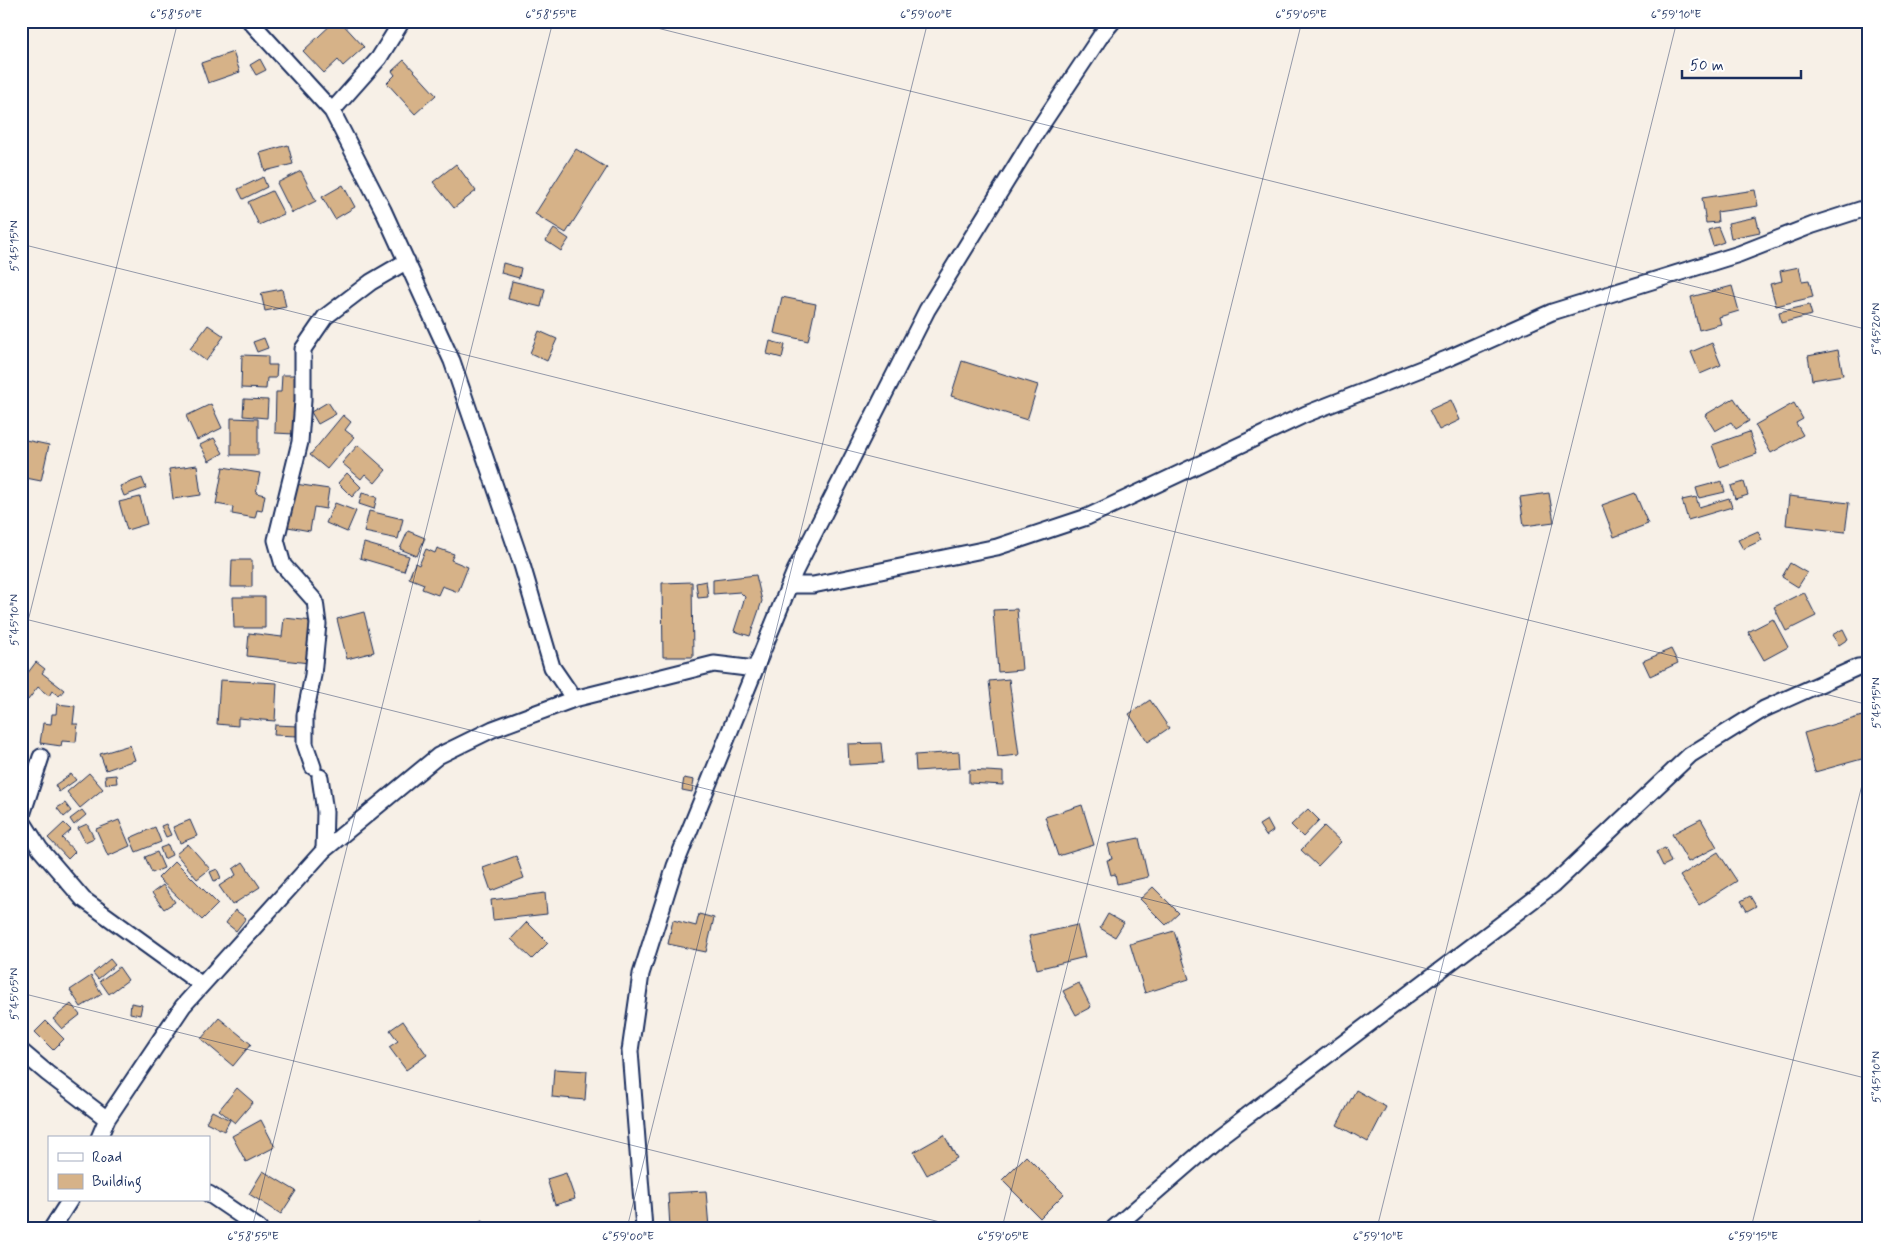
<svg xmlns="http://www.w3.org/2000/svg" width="1890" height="1249" font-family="Mynerve,sans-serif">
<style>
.building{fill:#d6b288;stroke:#1b2f5e}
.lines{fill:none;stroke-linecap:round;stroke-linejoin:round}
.minor-casing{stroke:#1b2f5e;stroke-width:19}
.minor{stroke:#fff;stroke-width:15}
.ticks{fill:none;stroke:#1b2f5e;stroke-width:1;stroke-opacity:0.45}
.neatline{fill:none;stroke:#1b2f5e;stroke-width:2}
.ticks-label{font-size:12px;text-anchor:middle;fill:#1b2f5e}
</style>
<rect width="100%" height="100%" fill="#f7f0e7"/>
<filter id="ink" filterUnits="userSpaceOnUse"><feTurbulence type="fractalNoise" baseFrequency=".02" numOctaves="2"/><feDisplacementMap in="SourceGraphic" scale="10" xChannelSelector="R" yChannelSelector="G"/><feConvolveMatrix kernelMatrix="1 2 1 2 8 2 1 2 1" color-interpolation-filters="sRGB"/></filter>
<g filter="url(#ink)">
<path class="building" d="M335,21H340L364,47L343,66L338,60L324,73L303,51Z
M233,52L240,72L208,83L201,63Z
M260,59L266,70L256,75L250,65Z
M404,60L436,95L415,114L387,83L395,75L392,71Z
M288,145L293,164L265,171L260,153Z
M576,149L607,168L566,233L535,214Z
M456,164L476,191L454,208L433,182Z
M301,171L316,201L292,213L277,183Z
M263,177L267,187L243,199L238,189Z
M343,185L355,207L335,219L322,197Z
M1755,190L1758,206L1717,212L1718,222L1706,223L1702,198Z
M272,191L284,214L259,225L248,202Z
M1756,217L1760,232L1731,238L1728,223Z
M1718,227L1724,242L1713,246L1708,230Z
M554,229L569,239L561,251L546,241Z
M503,263L521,268L519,278L501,273Z
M1799,267L1802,281L1809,280L1813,297L1776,306L1770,284L1782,281L1780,271Z
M512,281L545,289L541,307L508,299Z
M1732,286L1739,311L1719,317L1721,324L1699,330L1691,297Z
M282,289L286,307L265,311L261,293Z
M782,297L816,304L808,341L774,333Z
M1809,305L1812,315L1781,323L1779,312Z
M208,325L224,336L206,361L190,349Z
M539,331L557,339L547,361L530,353Z
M264,338L268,348L257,352L253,342Z
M770,341L785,345L782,358L767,354Z
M1712,343L1721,365L1700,374L1691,352Z
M1838,350L1843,375L1812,380L1808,356Z
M242,355L268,356V365H277L276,378H267L266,389L241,388Z
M962,361L1038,385L1027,420L951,396Z
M282,375H295L294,434L275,433L276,392H281Z
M1734,398L1749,421L1736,429L1731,422L1715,431L1705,415Z
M244,399L268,400L267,418L243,416Z
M1451,400L1460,420L1439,430L1429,410Z
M328,402L336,414L318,424L311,412Z
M1794,403L1803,419L1796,423L1803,435L1771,453L1755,425Z
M211,404L222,428L197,440L186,416Z
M343,415L351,422L345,430L354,437L327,469L310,455Z
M231,418L258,419V455H231Z
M1749,432L1757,454L1720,467L1712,445Z
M214,438L223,453L209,461L200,445Z
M21,439L49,445L41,481L21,477Z
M358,445L386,470L375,483L365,474L361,479L342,463Z
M197,465L201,495L173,499L169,469Z
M223,467L260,473L256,493L265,495L262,511L257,510L255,518L232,514L233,507L216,504Z
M347,473L361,487L352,497L338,483Z
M142,478L146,488L124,496L120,486Z
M1722,481L1725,492L1699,498L1696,488Z
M1744,482L1748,495L1735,499L1731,486Z
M295,484L329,489L326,509L314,507L310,531L288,527Z
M362,493L377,497L374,509L359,504Z
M1549,493L1554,522L1524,526L1520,497Z
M1635,493L1648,524L1614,537L1602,505Z
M1789,496L1849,503L1845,532L1786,525Z
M140,497L147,524L127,530L119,502Z
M1696,497L1699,507L1729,498L1732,507L1688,520L1682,500Z
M335,503L356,511L347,532L326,523Z
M369,511L403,519L398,539L364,532Z
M408,531L425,538L417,556L400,549Z
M1758,531L1762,540L1743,549L1738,540Z
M364,543L409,556L404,571L360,558Z
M437,548L454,554L451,560L468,567L458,592L442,586L438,595L422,589L424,584L409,578L415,563L419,565L426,549L435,553Z
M232,560H252V587H231Z
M1790,563L1807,573L1798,587L1782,577Z
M756,575L762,601L750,636L734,631L745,597L740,592L713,594V580Z
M706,581L708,597L698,598L696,583Z
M692,582L693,657H663L662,583Z
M1804,592L1816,616L1786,631L1774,607Z
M233,597H265V628H234Z
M1017,609L1022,670L998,672L993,610Z
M364,612L374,652L347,659L337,619Z
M284,618L313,621L309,663L247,656L249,633L282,637Z
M1773,619L1788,647L1764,660L1748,632Z
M1843,629L1848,639L1839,645L1832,635Z
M1671,649L1678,663L1650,676L1643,661Z
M36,662L45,669L42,673L64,690L59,696L52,691L49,696L38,687L28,700L21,695V682Z
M1009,679L1019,755L998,757L989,681Z
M220,680L277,683L275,721L238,718V726L217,724Z
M1150,700L1169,728L1148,742L1129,714Z
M57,704L75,706L73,724H78L76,742L62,741L61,746L40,743L43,723L51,724L52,714H56Z
M1862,716L1869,740V757L1815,772L1804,733Z
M275,725L298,726V736L274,735Z
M881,743L883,763L849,765L848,744Z
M130,745L135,760L106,770L100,754Z
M959,752L960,768L916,771L915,755Z
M969,770L1003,772V785L969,783Z
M89,773L103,789L80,808L67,792Z
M71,774L76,780L59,792L55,785Z
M116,775L117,783L106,784L105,776Z
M684,778L694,780L692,792L682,790Z
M65,803L71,811L64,817L57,808Z
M1082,805L1094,845L1058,856L1045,817Z
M1308,809L1319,820L1303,837L1291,825Z
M82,810L86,815L74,825L70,819Z
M1701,819L1717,847L1688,862L1672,834Z
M119,820L130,846L108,856L96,829Z
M190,820L197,836L180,843L173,827Z
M1267,820L1273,831L1266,836L1259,825Z
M64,823L71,830L62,838L75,852L68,859L48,838Z
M87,824L94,838L85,842L78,828Z
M166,824L171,835L166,837L161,826Z
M1324,826L1341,842L1318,866L1301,850Z
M155,827L161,842L136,852L130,838Z
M1139,838L1148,877L1117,884L1115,874L1111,875L1107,860L1112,859L1108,844Z
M188,844L210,869L197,879L176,854Z
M168,845L172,855L164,859L160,848Z
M1665,848L1671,862L1663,866L1656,852Z
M157,852L164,868L152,873L145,857Z
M1718,852L1737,881L1699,905L1680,876Z
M516,856L524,878L491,891L483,868Z
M175,861L218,904L202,920L158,878Z
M243,862L260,887L232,905L219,886L236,875L233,869Z
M217,869L221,878L214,881L210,872Z
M163,885L175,902L164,909L152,893Z
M1153,887L1179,913L1166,925L1140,899Z
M545,893L547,914L493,920L491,900Z
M1750,896L1756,906L1747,911L1741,901Z
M235,910L246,918L236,931L226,923Z
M699,914L714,918L706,952L668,944L673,920L696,926Z
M1108,914L1124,923L1115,937L1100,928Z
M527,922L548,943L532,959L511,939Z
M1077,925L1085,957L1037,969L1029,936Z
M1174,931L1189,979L1145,993L1130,944Z
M110,959L115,965L98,979L93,973Z
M119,967L128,980L109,994L100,981Z
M91,976L102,994L81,1007L70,990Z
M1079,983L1091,1007L1076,1015L1063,991Z
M131,1003L142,1005L140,1015L130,1013Z
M71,1004L80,1015L62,1029L53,1019Z
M219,1018L251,1044L233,1066L201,1039Z
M46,1021L64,1039L53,1050L35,1032Z
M403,1021L427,1055L406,1070L389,1047L398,1041L390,1030Z
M554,1069L587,1071L585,1100L552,1097Z
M237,1088L253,1102L235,1123L219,1110Z
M1356,1090L1386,1107L1368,1142L1337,1125Z
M212,1111L230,1120L224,1131L206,1122Z
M261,1120L275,1147L246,1162L232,1136Z
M944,1135L957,1158L927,1175L914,1152Z
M1026,1156L1064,1194L1040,1218L1002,1180Z
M263,1171L296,1191L281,1214L249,1194Z
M566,1173L575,1199L555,1205L547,1179Z
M706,1191L709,1228H670L668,1193Z
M483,1220L485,1228H460Z"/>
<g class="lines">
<defs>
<path id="minor" d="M250,21L332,111L383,210L452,361L522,565L552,667L574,699L714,664L755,669
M332,111L379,58L402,21
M790,585H813L997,547L1087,517L1306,414L1449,358L1552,312L1739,254L1813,225L1869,207
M313,767L305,744V715L313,675L318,624L315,601L283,565L276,540L300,442L303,400V349L325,317L371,282L407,261
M320,777L325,812L324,850
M21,818L41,757
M21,819L40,849L83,899L202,985
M21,1051L47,1073L107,1119L99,1138
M107,1119L183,1006L324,850L438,756L493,729L574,699
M209,1194L259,1228
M52,1228L70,1200
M644,1228L630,1051L641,974L675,866L795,571L927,310L1038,130L1102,34L1113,21
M1114,1228L1219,1137L1553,885L1690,755L1764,709L1858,667L1869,666"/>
</defs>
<use href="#minor" class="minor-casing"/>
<use href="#minor" class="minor"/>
</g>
</g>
<path class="ticks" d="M629,21L1869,330M21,244L1869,705M21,618L1869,1079M21,649L178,21M21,993L964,1228M252,1228L553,21M627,1228L928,21M1002,1228L1302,21M1377,1228L1677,21M1751,1228L1869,757"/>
<rect width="1890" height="1249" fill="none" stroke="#fff" stroke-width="55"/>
<rect x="48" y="1136" width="162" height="65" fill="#ffffff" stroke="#a4acbf"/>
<rect x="58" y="1153" width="25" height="8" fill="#ffffff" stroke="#a4acbf"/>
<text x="92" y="1162" font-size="15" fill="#1b2f5e">Road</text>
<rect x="58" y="1174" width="25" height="15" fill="#d6b288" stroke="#a4acbf"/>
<text x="92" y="1186" font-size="15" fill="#1b2f5e">Building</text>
<path d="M1682 70v8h119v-8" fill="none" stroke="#1b2f5e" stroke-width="2.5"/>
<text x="1690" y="70" font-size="15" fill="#1b2f5e" stroke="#ffffff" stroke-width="4" paint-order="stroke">50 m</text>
<rect x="28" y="28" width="1834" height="1194" class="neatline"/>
<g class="ticks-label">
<text x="176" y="18">6°58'50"E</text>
<text x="551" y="18">6°58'55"E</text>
<text x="926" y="18">6°59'00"E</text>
<text x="1301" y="18">6°59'05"E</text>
<text x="1676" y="18">6°59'10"E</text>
<text transform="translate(14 246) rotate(-90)" y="4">5°45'15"N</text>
<text transform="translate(1876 329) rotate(-90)" y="4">5°45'20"N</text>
<text transform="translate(14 620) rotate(-90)" y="4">5°45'10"N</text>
<text transform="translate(1876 703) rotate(-90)" y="4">5°45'15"N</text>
<text transform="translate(14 994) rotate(-90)" y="4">5°45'05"N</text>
<text transform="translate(1876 1077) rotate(-90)" y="4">5°45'10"N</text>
<text x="253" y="1240">6°58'55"E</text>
<text x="628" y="1240">6°59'00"E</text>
<text x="1003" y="1240">6°59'05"E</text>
<text x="1378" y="1240">6°59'10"E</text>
<text x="1753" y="1240">6°59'15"E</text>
</g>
</svg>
